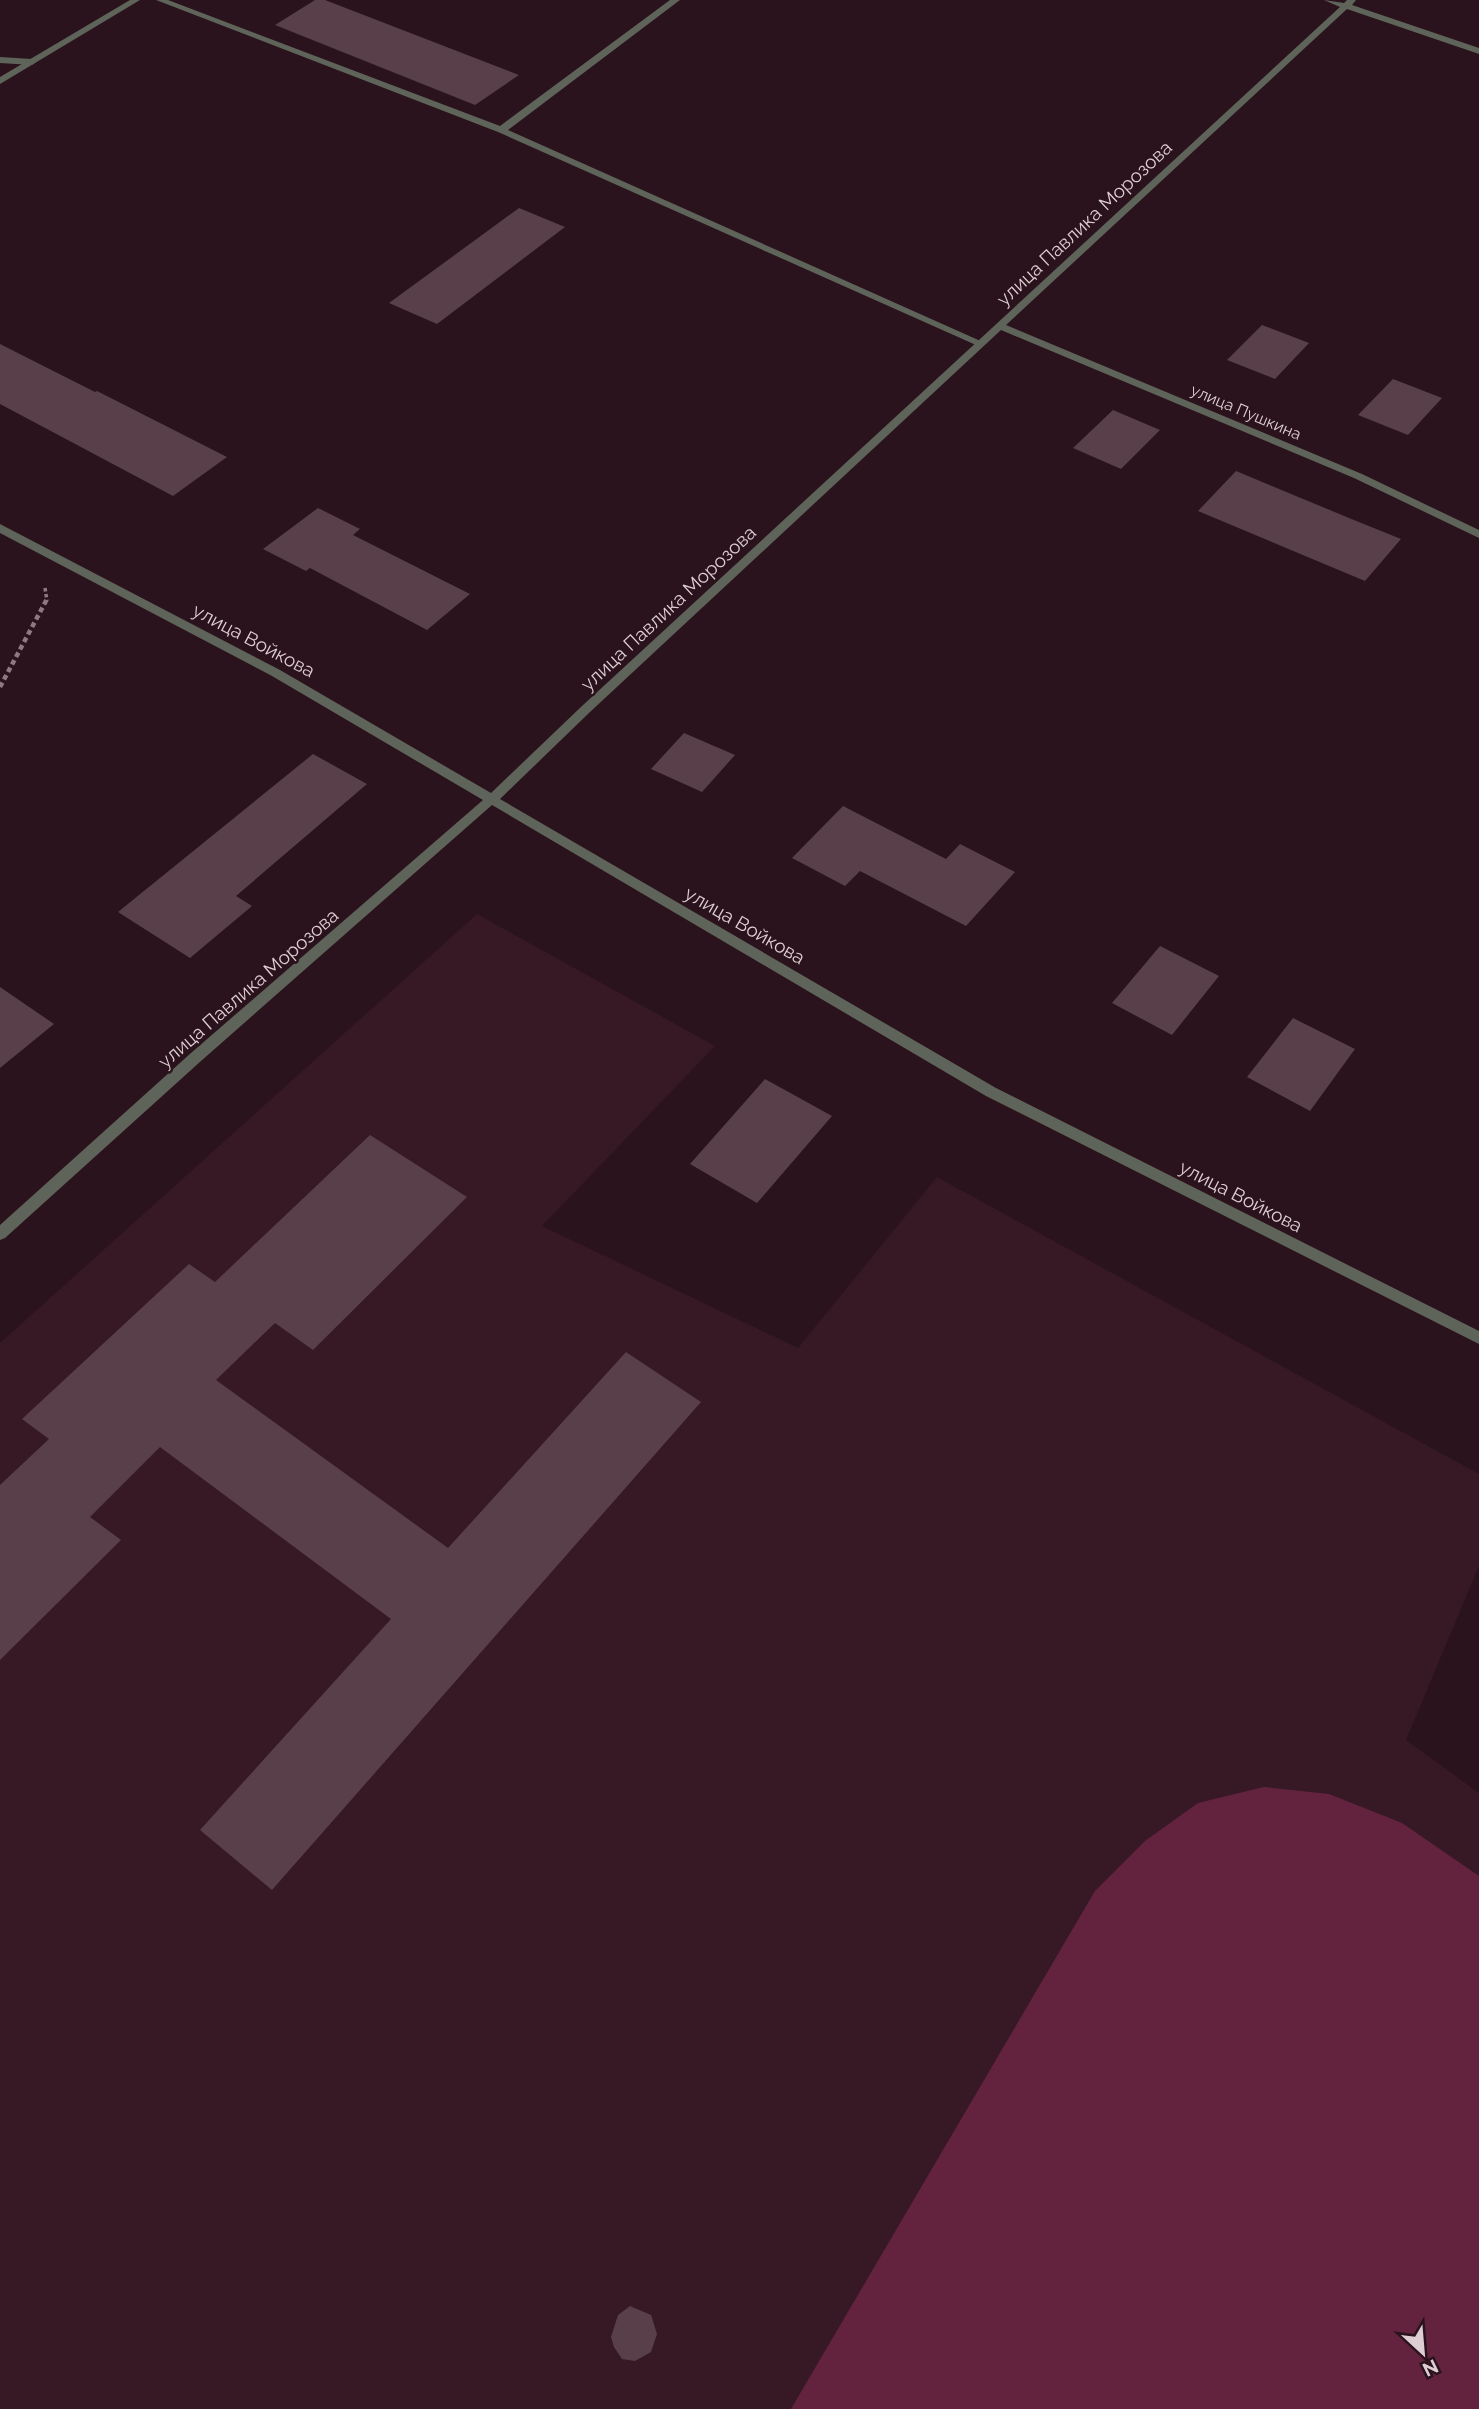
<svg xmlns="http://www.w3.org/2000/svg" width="1479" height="2409" font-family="Raleway,sans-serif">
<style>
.built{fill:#371925}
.green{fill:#63233f}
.building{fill:#593f49}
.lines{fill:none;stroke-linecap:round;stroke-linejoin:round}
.path-far1{stroke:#8d7a80;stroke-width:3.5;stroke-dasharray:3.5 2.5;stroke-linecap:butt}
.path{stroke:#8d7a80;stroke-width:4.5;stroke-dasharray:5 3.5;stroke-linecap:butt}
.service{fill:#5f645a;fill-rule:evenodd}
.minor{fill:#5f645a;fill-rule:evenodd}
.labels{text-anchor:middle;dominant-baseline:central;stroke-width:5;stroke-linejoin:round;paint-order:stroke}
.far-street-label{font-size:16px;fill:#deced3;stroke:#2a131c}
.street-label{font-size:19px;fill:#deced3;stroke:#2a131c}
</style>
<rect width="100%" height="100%" fill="#2a131c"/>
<path class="built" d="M477,914L715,1046L542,1226L798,1348L937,1177L1479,1474V1566L1406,1740L1479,1793V2409H0V1343Z"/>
<path class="green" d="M1264,1787L1329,1794L1402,1823L1479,1876V2409H791L1095,1891L1145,1841L1198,1803Z"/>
<path class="building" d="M315,0H325L519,75L475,105L275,25Z
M519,208L565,227L437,324L389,303Z
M1262,325L1309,343L1275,379L1227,360Z
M0,344L95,392L97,391L227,457L173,496L0,404Z
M1393,379L1442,398L1408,435L1358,415Z
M1113,410L1160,430L1121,469L1073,448Z
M1236,471L1349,518L1401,539L1365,581L1198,511Z
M318,508L360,529L353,535L470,594L427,630L310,568L306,571L263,549Z
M684,733L735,755L702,792L651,769Z
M313,754L367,784L236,896L252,906L190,958L118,912Z
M843,806L946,859L960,844L1015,872L966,926L860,871L845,886L792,858Z
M1160,946L1219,976L1172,1035L1112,1003Z
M0,987L54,1024L0,1068Z
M1293,1018L1355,1049L1310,1111L1247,1077Z
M765,1079L832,1116L757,1203L690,1164Z
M370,1135L467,1197L313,1350L275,1323L216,1380L448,1548L626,1352L701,1402L272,1890L200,1830L391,1619L160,1447L90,1517L121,1540L0,1660V1485L49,1439L22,1419L189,1264L215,1282Z
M630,2306L651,2315L657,2334L651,2352L635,2361L622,2359L614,2347L611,2337L618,2315Z"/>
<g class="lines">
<path class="path-far1" d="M45,588L47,601"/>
<path class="path" d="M0,687L47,599"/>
<path class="service" d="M156,0H168L500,126L670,0H680L508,130L985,343L976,345L498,132Z
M0,57L32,59L36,62L32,65L0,63Z"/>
<path class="minor" d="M130,0H140L0,84V77Z
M1324,0L1344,3L1347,0H1356L1352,5L1479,48V54L1347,9L1006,325L1362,474L1479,530V538L1354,478L1001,330L590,712L500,799L996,1088L1479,1331V1344L986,1096L492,805L201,1061L5,1238L0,1240V1225L191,1053L483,800L272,676L0,533V524L280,670L491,793L582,706L1340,7Z"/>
</g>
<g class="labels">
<g class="far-street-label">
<text transform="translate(1246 412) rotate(23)">улица Пушкина</text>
</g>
<g class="street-label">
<text transform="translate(1084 223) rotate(-43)">улица Павлика Морозова</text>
<text transform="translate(668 608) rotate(-43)">улица Павлика Морозова</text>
<text transform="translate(254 640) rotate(28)">улица Войкова</text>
<text transform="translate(745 925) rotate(30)">улица Войкова</text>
<text transform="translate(248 988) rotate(-41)">улица Павлика Морозова</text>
<text transform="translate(1241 1196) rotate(27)">улица Войкова</text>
</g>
</g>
<g transform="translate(1423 2353) rotate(154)" stroke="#2a131c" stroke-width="5" paint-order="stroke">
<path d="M0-5L12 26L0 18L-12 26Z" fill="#deced3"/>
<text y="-10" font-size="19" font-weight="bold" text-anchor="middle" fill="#deced3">N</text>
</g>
</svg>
